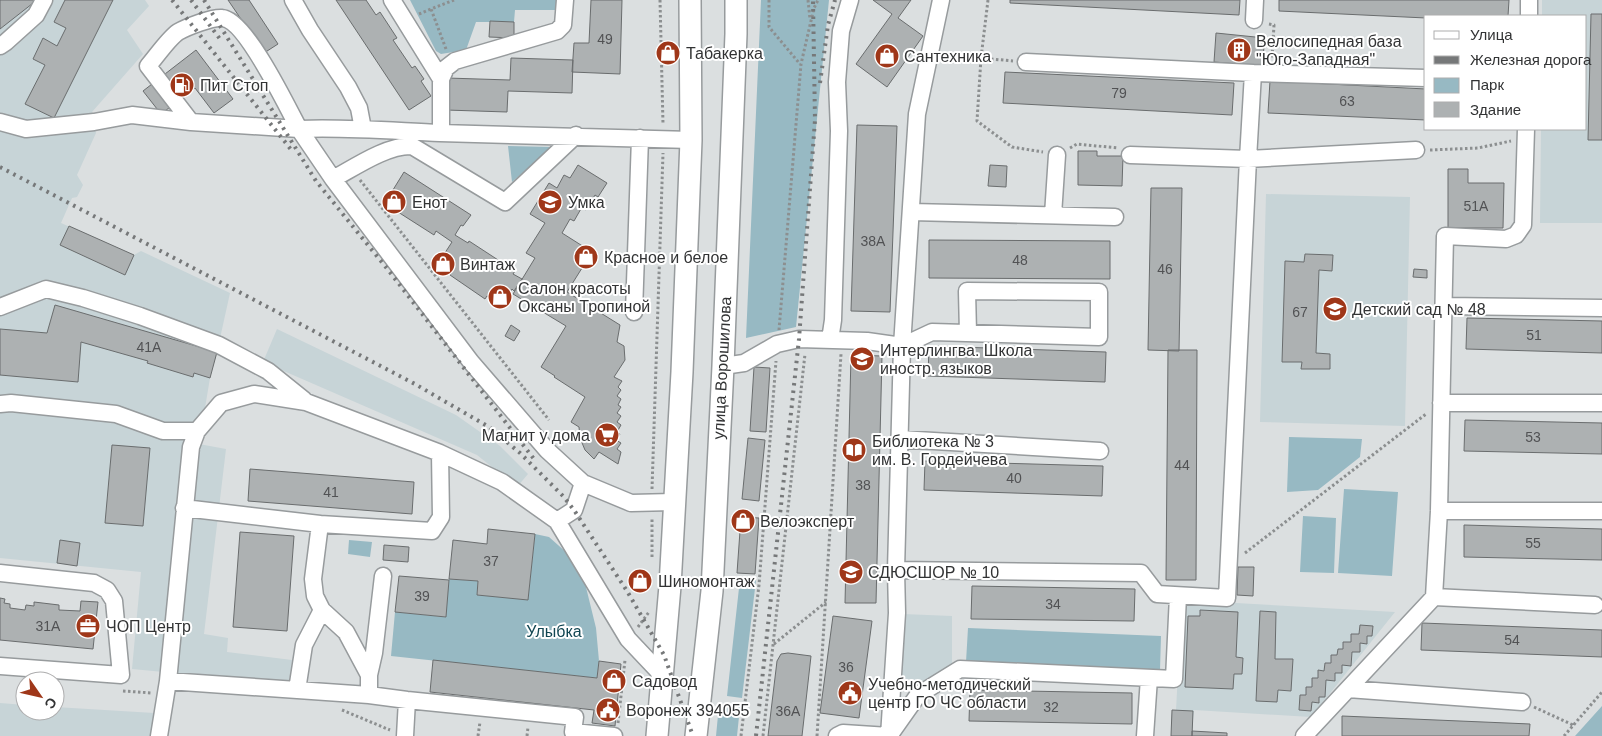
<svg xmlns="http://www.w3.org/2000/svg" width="1602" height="736" font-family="Arial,sans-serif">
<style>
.built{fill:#c7d4d7}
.green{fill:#97b9c3}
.building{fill:#adb1b2;stroke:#6a6d6e}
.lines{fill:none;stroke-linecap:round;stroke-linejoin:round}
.minor-casing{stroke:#979b9d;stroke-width:19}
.major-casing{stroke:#979b9d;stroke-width:24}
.path{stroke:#8c8f90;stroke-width:3;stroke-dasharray:2.5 2.5;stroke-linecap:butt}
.minor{stroke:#fff;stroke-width:16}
.major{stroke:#fff;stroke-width:21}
.rail{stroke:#767879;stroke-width:4;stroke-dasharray:2.5 5;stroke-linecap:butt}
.labels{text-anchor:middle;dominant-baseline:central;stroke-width:4;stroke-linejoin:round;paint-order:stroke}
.number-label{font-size:14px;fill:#515254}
.poi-label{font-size:16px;fill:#323334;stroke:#fff;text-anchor:start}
.street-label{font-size:16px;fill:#323334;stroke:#fff}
.park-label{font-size:16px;fill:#114652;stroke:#fff}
</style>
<rect width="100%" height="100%" fill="#dbdfe0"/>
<path class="built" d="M0,0H145L149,6L127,30L143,54L92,112L96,133L77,175L83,185L77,197L72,198L61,223L134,255L141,251L230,293L217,352L210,378L199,444L226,449L204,634L228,638L227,652L292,660L289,684L132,669L141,572L0,558Z
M1542,0H1602V223H1540L1541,129H1586V16H1542Z
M1266,194L1410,197L1405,426L1260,422Z
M277,329L456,415L500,446L528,474L517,487L477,455L263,362Z
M1182,600L1395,612L1311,717L1194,710L1192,731L1227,733V736H1171L1172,710H1176Z
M903,614L952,616V664L923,681L899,678Z
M0,703L25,705V711H55V707L154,713L152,736H0Z"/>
<path class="green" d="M410,0H560V5L556,10H515L514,22H476L466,50L441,54L436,51Z
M761,0H829L796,327L746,338Z
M508,146L552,147L512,182Z
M1289,437L1362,439L1360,457L1318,490L1287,492Z
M1344,489L1398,492L1392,576L1338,573Z
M1303,516L1336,518L1334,573L1300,572Z
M535,534L549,537L567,553L583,575L596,628L599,661L597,678L391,656L395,612L445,617L449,579L478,581L477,595L528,599Z
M349,540L372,542L370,557L348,554Z
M740,579L756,580L742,698L727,696Z
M968,628L1161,636L1160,670L966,662Z
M719,705L740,707L737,736H716Z
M1602,706V736H1575Z"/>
<path class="building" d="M0,0H37L0,29Z
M65,0H113L54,118L25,104L45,65L33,59L43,38L57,46L66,28L54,22Z
M228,0H249L278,44L264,53Z
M336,0H366L376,15L380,12L397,38L393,40L412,68L415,66L424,79L421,81L431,96L409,110Z
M591,0H622L620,74L572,72L574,43H589Z
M873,0H911L898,18L923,36L887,87L856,64L892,14Z
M1010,0H1240L1239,15L1010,3Z
M1279,0H1509L1508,16H1426V18L1279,11Z
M1591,14H1602V140H1588Z
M490,21L514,22V38L489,37Z
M1216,33L1265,38L1262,66L1214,62Z
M664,48H671V59L664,58Z
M196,50L233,99L214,113L195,88L161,114L143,91Z
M511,58L573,60L572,93L508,91L507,112L446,110L447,78L510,80Z
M1005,72L1234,83L1232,115L1003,103Z
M1270,81L1426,89V120L1268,113Z
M857,125L897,126L890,312L851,311Z
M1078,151H1097V156H1123L1122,186L1078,185Z
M578,165L607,183L598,197L595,195L586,210L582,207L574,221L570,219L562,233L592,252L567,292L620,325L617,342L624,346L625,360L614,377L622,381L618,387L621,390L617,396L621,399L618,405L621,407L617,413L621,416L617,422L621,425L617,432L620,434L616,440L621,443L617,449L621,452L618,464L599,452L594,459L585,450L580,438L579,427L571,422L585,397L554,377L555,376L541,367L566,326L513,294L535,258L526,253L545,223L530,214L549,183L557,188L564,175L570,178Z
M990,165L1007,166L1006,187L988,186Z
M1448,169H1468V183H1504L1503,228H1448Z
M404,172L471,215L463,226L461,225L455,235L468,243L469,241L515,271L513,274L522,279L514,291L512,289L503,302L496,298L495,301L487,296L485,299L450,275L451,273L444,269L445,266L439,262L452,242L436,231L434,235L398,212L400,209L393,205L395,202L388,198Z
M1151,188H1182L1179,351L1148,350Z
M69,226L134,255L125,275L60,245Z
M929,240L1110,241V279L929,278Z
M1305,254L1333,255L1332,271L1319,270L1316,353L1330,354V369H1301L1302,362H1282L1285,261L1304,262Z
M1414,269L1427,270V278L1413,277Z
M55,305L217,352L210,378L194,373L193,377L147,363L148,361L81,342L78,382L0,375V329L47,333Z
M1467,318L1602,321V353L1466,349Z
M511,325L520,331L514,341L505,336Z
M929,346L1106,352L1105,382L928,376Z
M1168,350H1197L1196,580H1166Z
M851,355L882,356L876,603H845Z
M754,367L770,368L766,432L750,431Z
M1465,420L1602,423V454L1464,451Z
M748,438L765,440L759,501L742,499Z
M112,445L150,448L143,526L105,523Z
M925,461L1103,466L1102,496L924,490Z
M250,469L414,482L412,514L248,501Z
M741,517L759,518L755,574L737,573Z
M1464,525L1602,529V560L1464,557Z
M488,529L535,534L528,600L477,595L478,581L449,579L453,540L487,544Z
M240,532L294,536L287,631L233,627Z
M60,540L80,543L77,566L57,563Z
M384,545L409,547L408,562L383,560Z
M1238,567H1254L1253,596L1237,595Z
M640,570L650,586L639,592L629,576Z
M399,576L449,580L446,617L395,612Z
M972,586L1135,589L1134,621L971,619Z
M0,598L5,599L4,603L10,604V608L25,610L26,605L34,606V602L59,605V610L80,611L81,601L98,602L93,649L0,640Z
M1200,610L1238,612L1236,657L1243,658L1242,674H1234L1233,689L1185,687L1188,616H1200Z
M1260,611L1276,612L1275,659H1293L1291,691L1278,690L1277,702L1256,701Z
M833,616L872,621L859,718L820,713Z
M1422,623L1602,630V657L1421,650Z
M1360,625L1373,626L1372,636H1367V644L1360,643V652H1352L1351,666L1342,665V673H1335V681L1326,680L1325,697H1319V703L1312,702L1311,711L1299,710L1300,695H1306V687H1312V678H1318V670L1324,671L1325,663H1331V655H1337L1338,649H1343V642H1351V634H1359Z
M788,653L811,656L802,736H768L777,661L781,654Z
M433,660L597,678L599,661L621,664L615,726L592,723L594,710L430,692Z
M970,690L1132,693V724L969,721Z
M1172,710L1193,711L1192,736H1171Z
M1342,716L1530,724L1529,736H1342Z
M1192,731L1227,733V736H1192Z"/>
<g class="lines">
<defs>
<path id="minor" d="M293,0L310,30L348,87L359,108L363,129
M392,0L441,79
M1529,16V0
M1254,20L1255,0
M0,46L6,42L36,15L44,0
M1026,62L1253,73L1426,78
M0,122L26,129L94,122L132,115L191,122L299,129L333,179L471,362L547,450L583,483L631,503L673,502
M191,122L148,66C156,57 168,39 178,32C187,27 212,17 222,18C245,19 288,108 299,129C346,127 393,131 440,133C523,135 607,137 691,140
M441,133V79L446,68L455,61L557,31L563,25L565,0
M1130,155L1248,159L1253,73
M333,179C355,167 387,145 412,146L505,202L576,135
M911,212L1115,217
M1053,215L1057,155
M1444,306L1602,308
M0,307L46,289L83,298L140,316L219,345L268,371L304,400
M634,312L640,138
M830,340L833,320L839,131L837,82L841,31L850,0
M723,366L744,363L777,344L799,339L867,341L902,346L932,332L1099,337V292L967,291L968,333
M1441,403H1602
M0,404L11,403L116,414L163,431H197
M900,439L1100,451
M184,508L320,524L313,579L315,596L322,610L346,632L369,675V695
M1439,511H1602
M557,521L574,510L583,483
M320,524L432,531L441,517L440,453
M896,570L1141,573L1157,594L1227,598L1248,159L1416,150
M0,573L94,583L107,590L114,601L121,675L0,666
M1434,597L1595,605
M369,675L374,653L383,576
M168,681L369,695L407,700L575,717L573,732L614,736
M1348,689L1522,702
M297,690L304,645L322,610
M159,736L168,681L191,447L197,431L221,403L254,394L306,402L440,453L502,482L557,521L628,639L662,675
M405,736L407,700
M837,736L843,733L889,736
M889,736L897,613L896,570L902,346L917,114L941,0
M889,736L918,695L960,669L1174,679L1178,596
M1145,736L1149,678
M1304,736L1434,597L1439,511L1445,236L1506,239L1516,235L1523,225L1526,129"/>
<path id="major" d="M657,736L670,586L682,372L691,140L690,0
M696,736L712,591L723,366L736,34V0"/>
</defs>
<use href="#minor" class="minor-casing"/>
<use href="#major" class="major-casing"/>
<path class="path" d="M660,0L663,124
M769,0V27L800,64
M808,0L810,19
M988,0L981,58L977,121L1012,147L1043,152
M419,14L431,9
M1269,24L1274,25L1272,58
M446,49L431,9L454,0
M981,58L1013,61
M1070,148L1077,144L1118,148
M1430,150L1478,148L1511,141
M360,180L549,420
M779,330L801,64L814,8L818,0
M652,489L663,153
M1245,553L1426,414
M652,557V518
M638,627L649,612
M774,644L826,602
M123,691L152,693
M1534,707L1573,725
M342,710L390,730
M618,723L625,660
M478,736L480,722
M527,736L528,727
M741,736L759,585L776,361
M763,736L805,354
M817,736L841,354
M1564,736L1602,692"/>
<use href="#minor" class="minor"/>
<use href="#major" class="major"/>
<path class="rail" d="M172,0L293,152
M191,0L220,39
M204,0L316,181L389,271L534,459
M820,83L828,25L835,0
M0,167L415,384L489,427L520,453L563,496L574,510L627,591L664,655L693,736
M756,736L799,339L815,120L813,0"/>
</g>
<defs>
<symbol id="building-disc" viewBox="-11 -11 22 22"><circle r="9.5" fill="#9f3719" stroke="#fff"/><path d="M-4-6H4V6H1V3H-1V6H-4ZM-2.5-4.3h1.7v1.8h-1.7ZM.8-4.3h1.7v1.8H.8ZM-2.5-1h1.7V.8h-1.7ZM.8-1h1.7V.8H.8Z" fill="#fff"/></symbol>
<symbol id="shop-disc" viewBox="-11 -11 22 22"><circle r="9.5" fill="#9f3719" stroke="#fff"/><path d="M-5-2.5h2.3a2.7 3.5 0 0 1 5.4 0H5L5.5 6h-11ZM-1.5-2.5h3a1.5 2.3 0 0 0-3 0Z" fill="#fff"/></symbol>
<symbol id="fuel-disc" viewBox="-11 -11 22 22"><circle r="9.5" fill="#9f3719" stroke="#fff"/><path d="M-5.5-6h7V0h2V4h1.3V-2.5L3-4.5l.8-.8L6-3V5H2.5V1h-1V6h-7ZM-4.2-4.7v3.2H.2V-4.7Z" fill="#fff"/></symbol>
<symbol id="school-disc" viewBox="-11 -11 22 22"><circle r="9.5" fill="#9f3719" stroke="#fff"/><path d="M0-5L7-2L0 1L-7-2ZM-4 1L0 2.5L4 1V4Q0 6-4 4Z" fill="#fff"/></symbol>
<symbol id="supermarket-disc" viewBox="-11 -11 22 22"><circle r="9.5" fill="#9f3719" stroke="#fff"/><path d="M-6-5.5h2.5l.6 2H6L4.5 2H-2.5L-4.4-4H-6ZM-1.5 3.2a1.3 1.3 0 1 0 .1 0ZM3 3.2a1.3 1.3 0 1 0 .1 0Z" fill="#fff"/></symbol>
<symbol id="library-disc" viewBox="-11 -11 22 22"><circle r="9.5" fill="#9f3719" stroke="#fff"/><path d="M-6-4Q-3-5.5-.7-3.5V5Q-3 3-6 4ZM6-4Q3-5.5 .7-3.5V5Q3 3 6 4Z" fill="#fff"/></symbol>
<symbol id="office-disc" viewBox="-11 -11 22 22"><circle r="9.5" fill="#9f3719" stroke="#fff"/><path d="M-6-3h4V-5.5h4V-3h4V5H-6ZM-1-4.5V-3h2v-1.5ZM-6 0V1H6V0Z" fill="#fff"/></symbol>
<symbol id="civic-disc" viewBox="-11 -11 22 22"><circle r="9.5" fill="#9f3719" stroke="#fff"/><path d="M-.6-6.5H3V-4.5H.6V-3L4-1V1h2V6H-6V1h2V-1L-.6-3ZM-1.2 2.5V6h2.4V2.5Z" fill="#fff"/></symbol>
</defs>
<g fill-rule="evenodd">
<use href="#building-disc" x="1225" y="36" width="28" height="28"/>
<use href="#shop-disc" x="654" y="39" width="28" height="28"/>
<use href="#shop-disc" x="873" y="42" width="28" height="28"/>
<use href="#fuel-disc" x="168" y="71" width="28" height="28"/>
<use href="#shop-disc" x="380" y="188" width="28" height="28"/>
<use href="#school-disc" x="536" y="188" width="28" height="28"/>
<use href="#shop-disc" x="572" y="243" width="28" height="28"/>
<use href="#shop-disc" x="429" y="250" width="28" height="28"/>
<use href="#shop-disc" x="486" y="283" width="28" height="28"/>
<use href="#school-disc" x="1321" y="295" width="28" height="28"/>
<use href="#school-disc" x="848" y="345" width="28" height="28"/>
<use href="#supermarket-disc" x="593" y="421" width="28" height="28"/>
<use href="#library-disc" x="840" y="436" width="28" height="28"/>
<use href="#shop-disc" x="729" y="507" width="28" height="28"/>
<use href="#school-disc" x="837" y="558" width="28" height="28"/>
<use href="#shop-disc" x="626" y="567" width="28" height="28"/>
<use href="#office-disc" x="74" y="612" width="28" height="28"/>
<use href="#shop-disc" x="600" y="667" width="28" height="28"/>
<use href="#civic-disc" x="836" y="679" width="28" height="28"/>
<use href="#civic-disc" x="594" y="696" width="28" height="28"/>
</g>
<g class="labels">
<g class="number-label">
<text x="605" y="39">49</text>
<text x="1119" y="93">79</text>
<text x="1347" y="101">63</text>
<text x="1476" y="206">51А</text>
<text x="873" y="241">38А</text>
<text x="1020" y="260">48</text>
<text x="1165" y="269">46</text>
<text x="1300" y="312">67</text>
<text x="1534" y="335">51</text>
<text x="149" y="347">41А</text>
<text x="1533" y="437">53</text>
<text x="1182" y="465">44</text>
<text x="1014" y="478">40</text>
<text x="863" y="485">38</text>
<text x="331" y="492">41</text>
<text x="1533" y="543">55</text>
<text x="491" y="561">37</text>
<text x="422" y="596">39</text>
<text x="1053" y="604">34</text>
<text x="48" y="626">31А</text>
<text x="1512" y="640">54</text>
<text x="846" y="667">36</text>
<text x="1051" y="707">32</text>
<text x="788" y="711">36А</text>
</g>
<g class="poi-label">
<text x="1256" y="41">Велосипедная база<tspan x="1256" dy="18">"Юго-Западная"</tspan></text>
<text x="686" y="53">Табакерка</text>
<text x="904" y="56">Сантехника</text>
<text x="200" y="85">Пит Стоп</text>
<text x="412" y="202">Енот</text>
<text x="568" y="202">Умка</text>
<text x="604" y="257">Красное и белое</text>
<text x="460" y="264">Винтаж</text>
<text x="518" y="288">Салон красоты<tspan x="518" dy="18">Оксаны Тропиной</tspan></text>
<text x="1352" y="309">Детский сад № 48</text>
<text x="880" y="350">Интерлингва. Школа<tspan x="880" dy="18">иностр. языков</tspan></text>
<text x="590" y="435" text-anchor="end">Магнит у дома</text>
<text x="872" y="441">Библиотека № 3<tspan x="872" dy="18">им. В. Гордейчева</tspan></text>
<text x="760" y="521">Велоэксперт</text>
<text x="868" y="572">СДЮСШОР № 10</text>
<text x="658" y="581">Шиномонтаж</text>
<text x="106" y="626">ЧОП Центр</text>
<text x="632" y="681">Садовод</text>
<text x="868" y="684">Учебно-методический<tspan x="868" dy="18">центр ГО ЧС области</tspan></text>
<text x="626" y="710">Воронеж 394055</text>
</g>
<g class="street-label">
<text transform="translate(722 368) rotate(-87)">улица Ворошилова</text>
</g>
<g class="park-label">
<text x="554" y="631">Улыбка</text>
</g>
</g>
<rect x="1424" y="15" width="162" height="115" fill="#ffffff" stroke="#adadae"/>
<rect x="1434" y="31" width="25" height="8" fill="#ffffff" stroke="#adadae"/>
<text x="1470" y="40" font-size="15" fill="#323334">Улица</text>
<rect x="1434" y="56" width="25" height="8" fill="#767879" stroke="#adadae"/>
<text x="1470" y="65" font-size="15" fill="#323334">Железная дорога</text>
<rect x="1434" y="78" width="25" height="15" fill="#97b9c3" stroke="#adadae"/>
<text x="1470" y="90" font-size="15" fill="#323334">Парк</text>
<rect x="1434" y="102" width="25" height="15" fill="#adb1b2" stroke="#adadae"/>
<text x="1470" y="115" font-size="15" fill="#323334">Здание</text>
<g transform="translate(40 696) rotate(124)"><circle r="24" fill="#ffffff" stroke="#adadae"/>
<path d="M0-4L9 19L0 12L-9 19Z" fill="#9f3719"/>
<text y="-8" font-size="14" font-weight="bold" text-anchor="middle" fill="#323334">С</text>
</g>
</svg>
